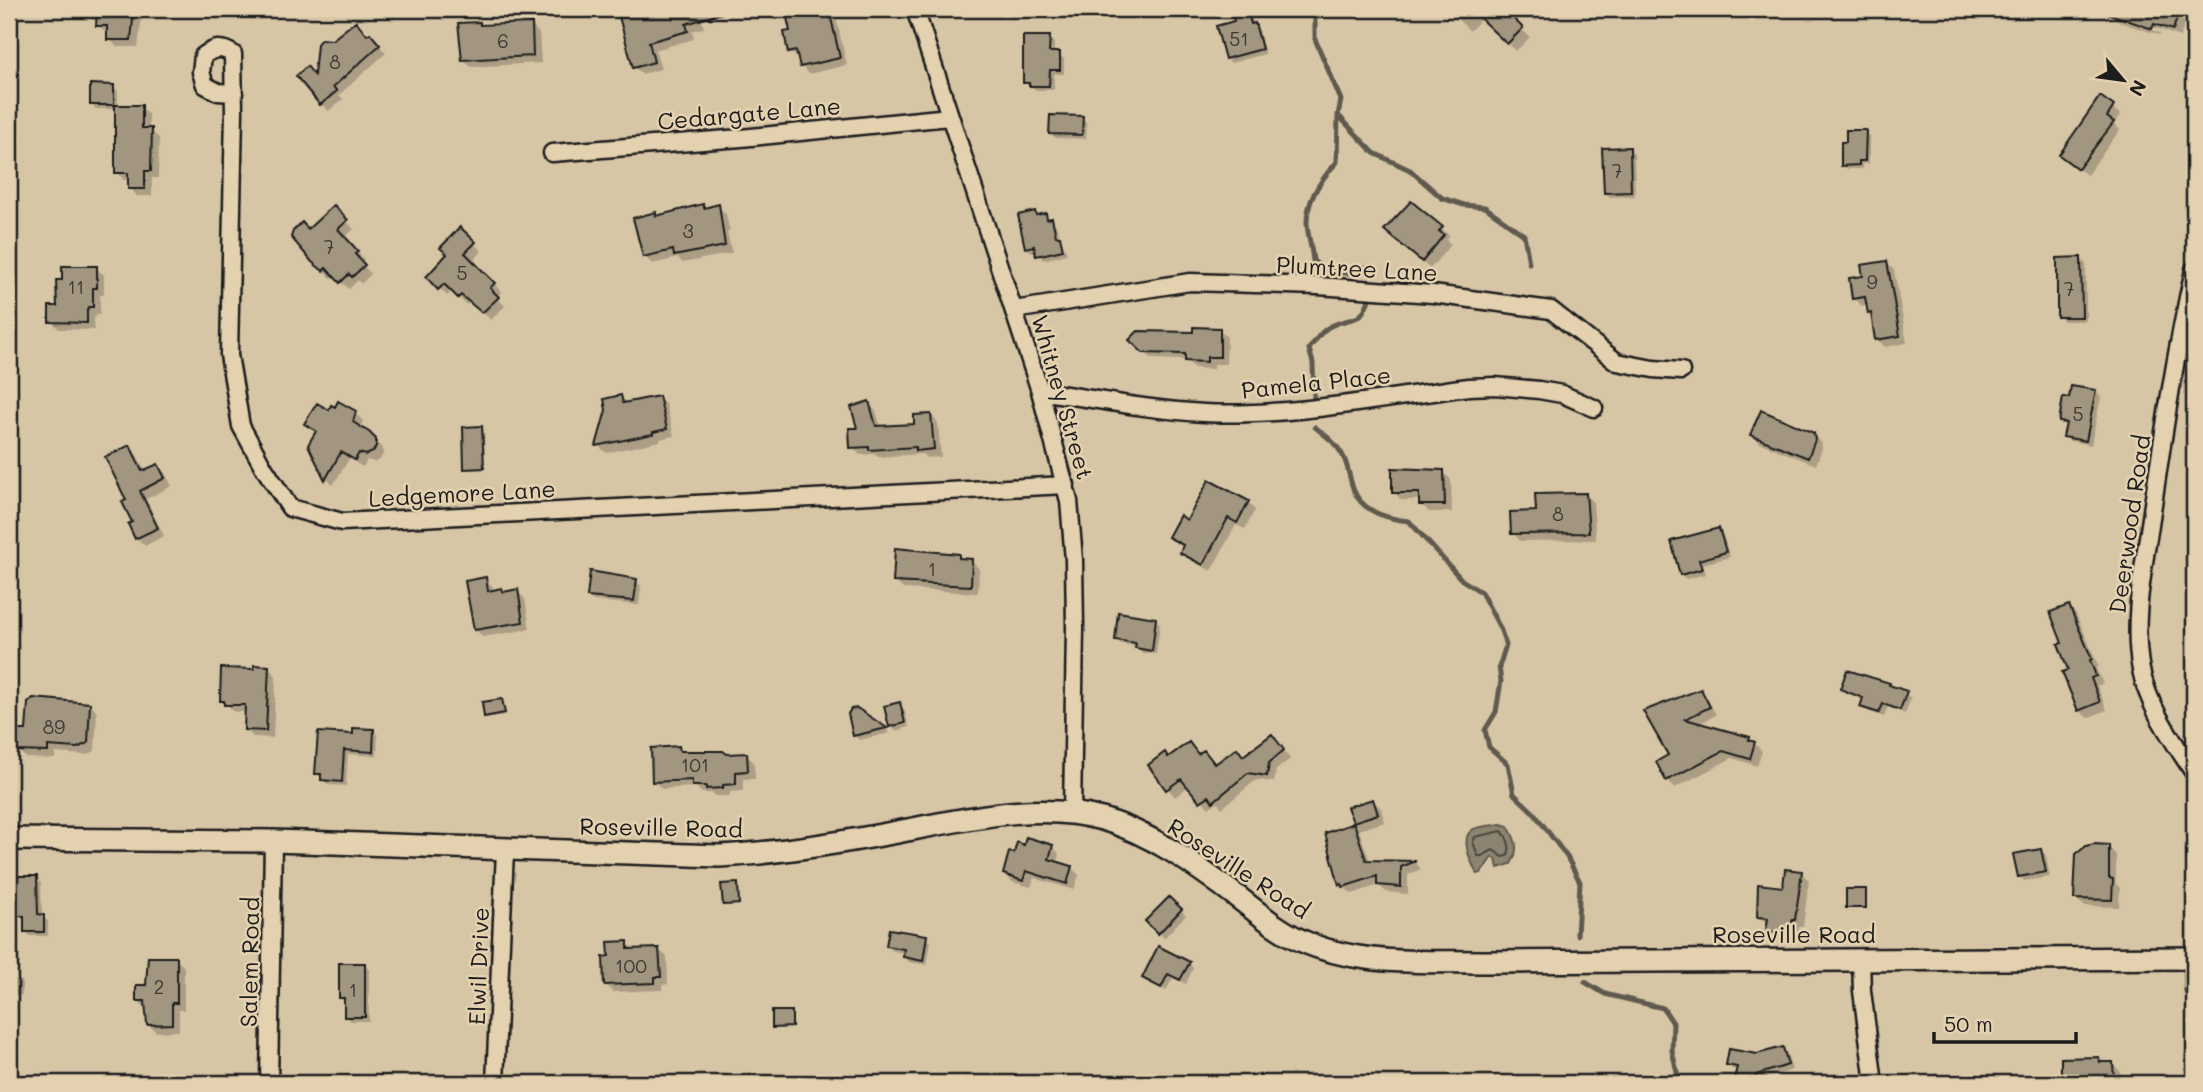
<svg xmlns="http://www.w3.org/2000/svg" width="2203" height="1092" font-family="Mali,sans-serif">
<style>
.water{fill:#8c8370;stroke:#5f5a4e;stroke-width:2}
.shadow{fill:#0003;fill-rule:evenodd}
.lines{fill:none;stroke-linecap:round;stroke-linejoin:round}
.shore{stroke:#49453e;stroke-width:2}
.stream{stroke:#5f5a4e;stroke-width:5}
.building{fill:#a29680;stroke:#1c1c1c;stroke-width:2}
.street-casing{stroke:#1c1c1c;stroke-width:21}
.secondary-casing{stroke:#1c1c1c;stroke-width:26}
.street{stroke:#e3d1af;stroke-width:16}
.secondary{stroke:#e3d1af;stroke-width:21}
.labels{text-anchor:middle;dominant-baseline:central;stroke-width:5;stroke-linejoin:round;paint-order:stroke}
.number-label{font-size:19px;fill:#3e3a35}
.street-label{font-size:23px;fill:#1c1c1c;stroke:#e3d1af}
</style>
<rect width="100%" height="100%" fill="#d7c6a6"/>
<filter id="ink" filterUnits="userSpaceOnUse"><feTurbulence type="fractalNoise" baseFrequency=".0143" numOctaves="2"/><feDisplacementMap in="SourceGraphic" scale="14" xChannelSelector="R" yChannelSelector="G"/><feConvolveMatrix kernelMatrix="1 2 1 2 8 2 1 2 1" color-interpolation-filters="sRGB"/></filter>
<g filter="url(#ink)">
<path class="water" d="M1501,824L1508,826C1516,840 1520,849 1511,864L1498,868L1496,859L1492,857L1481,873L1477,874C1472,863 1459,839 1472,830C1478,826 1492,826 1501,824Z"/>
<path class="shadow" d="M86,9H143L138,47H117L109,39V33H106L98,25V21L93,20L85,13Z
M619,9H636L638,11L647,9H681L682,11L695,9L701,15L704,28L692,31L694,39L655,50L661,69L642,74L634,67Z
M786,9H834L847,65L809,74L801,66L800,60L790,52L792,32Z
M1447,9H1501L1530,37L1516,51L1482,18L1470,31Z
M2113,9H2175L2187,18L2180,37L2161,30L2160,35L2119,22L2112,14ZM2118,16L2161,30L2160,33L2118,19Z
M1247,11L1259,30L1265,54L1231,63L1226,58L1236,23Z
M531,25L539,33L541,63L471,67L463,59L482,27Z
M368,37L377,43L386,53L339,95L343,99L329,111L321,104L315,77Z
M1049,38L1054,43V54H1059L1064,59V74H1054V90H1036L1025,82Z
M113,86L118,91V107H141L149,115V130L159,138L158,178H152V196H137L130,188V180H124L116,172L117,109H96L91,104Z
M2101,99L2121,115L2114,124L2120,130L2087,175L2069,162Z
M1082,118L1087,123L1086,139L1056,138L1051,133Z
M1865,132L1869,136V164H1862L1863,169H1847L1843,165Z
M1629,149L1634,154L1635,196L1610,197L1605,192Z
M1411,203L1450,236L1446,240L1451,244L1430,269L1394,237Z
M703,206L705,209L718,206L726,214L730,232H727L732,253L683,263L678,258L652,264L644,256L655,214L658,217Z
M333,207L354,229L344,238L364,259L361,263L371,274L361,284L358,280L349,289L334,275L331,278L314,261L308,231Z
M1034,213L1038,216L1045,215L1056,225L1067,254L1043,260L1037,250L1031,252L1026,247Z
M460,230L482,251L472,262L502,292L496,297L505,306L491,320L470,301L467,305L452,291L447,296L428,277L449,254Z
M2081,259L2086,264V321H2064L2059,316Z
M1886,263L1894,270L1907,343L1885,347L1877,339L1873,316L1870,313L1869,305L1862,306L1854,298L1865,277Z
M96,268L104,275V295H100V314H97L94,319V330L59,329L51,321L59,308Z
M1219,330L1227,337L1226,364H1214V369L1194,368L1186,360L1152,359L1139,347Z
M2096,392L2101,397L2091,445L2070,441L2065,436L2066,426L2061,421L2070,400Z
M621,397L627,403L658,398L666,405L674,436L660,439V441L606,453L598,445Z
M868,403L876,411L881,427L916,425L931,415L938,423L941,457L926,458L923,454L878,457L875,454L860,455L852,447Z
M329,412L355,413L363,421L360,429L383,448V454L380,460L374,462L367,460L363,467L349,459L333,485L326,478L310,445L317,433L306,424Z
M482,428L484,430L485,469L468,470L466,468Z
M1752,435H1813L1821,443L1822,449L1816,465L1760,443Z
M129,448L137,455L145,472L158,466L165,473L172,486L146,499L164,536L145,546L137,538L130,525L134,523Z
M1443,472L1451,480L1452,512H1429L1421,504V500H1401L1394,492Z
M1585,494L1593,502L1596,540L1520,541L1513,533L1537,513Z
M1248,502L1255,510L1245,529L1236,525L1211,571L1190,560L1182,552L1184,548L1170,537L1188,522Z
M1718,530L1723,535L1730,557L1703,564L1706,574L1686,579L1681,574Z
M958,556L963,560L972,561L979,569L978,593L903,589L895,581Z
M485,579L493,587L494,592L502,590L505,593L517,591L525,599L530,629L483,637L476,630Z
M636,581L641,586L639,605L594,601L589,597Z
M2069,607L2076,614L2099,667L2096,668L2103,684L2097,686L2107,710L2087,718L2079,710L2065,644Z
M1155,619L1160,624L1156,654L1142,653L1137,646L1121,644L1116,639Z
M269,668L276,676L273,738L253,737L245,729L246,712H234L222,700L256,671Z
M1889,684L1911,698L1905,714L1888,707L1884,717L1867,711L1862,706L1864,700L1847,693L1842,688Z
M1700,691L1708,699L1716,715L1697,725L1749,738L1762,751L1757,766L1732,758L1675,788L1667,780L1671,756L1645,712Z
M502,701L506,715L488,718L486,716Z
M90,704L97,712L95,751L86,755L55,753V759L26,758L18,750L27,732Z
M899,704L904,709L909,727L895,731L891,726Z
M857,709L886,729L890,733L859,740L854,735Z
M373,730L378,735L377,756L348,754L346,786L328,785L317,773L355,736Z
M1189,744L1199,755L1204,752L1216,765L1237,750L1245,758L1279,744L1290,759L1276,770L1274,782L1256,780L1222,808L1217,802L1209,808L1189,786L1175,797L1150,766L1169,759Z
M679,748L683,752L727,756L747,755L754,763L755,779H743V791L730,792V796H715L712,793H702L696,787L662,789L654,781Z
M1373,801L1381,808L1385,822L1359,830L1370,861L1415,862L1421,869L1408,875V894L1386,892L1379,885L1352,894L1340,884L1327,834L1357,824L1354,822Z
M1052,846L1059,854L1057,863L1071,867L1079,875L1074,890L1034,878L1031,887L1012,882L1005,874L1015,856L1025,847Z
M2109,847L2116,855V884L2120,888L2119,907L2084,906L2076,899Z
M2041,850L2046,855L2050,877L2024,881L2019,876Z
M1801,873L1809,880L1803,927H1799L1798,941L1776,939L1768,931L1769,924L1759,916Z
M36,878L41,883L42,916L48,921V936H30L25,931L26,921L18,916Z
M737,885L740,905L726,906L724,904Z
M1865,891L1867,909H1850L1848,907Z
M1169,899L1186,915L1164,938L1148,921Z
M926,937L931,942L927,965L909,962L905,957V953L893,951L888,946Z
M627,943L635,951L659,950L667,957L668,984L662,985V990L613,992L605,984L611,958Z
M176,959L184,967V1010H179V1031L156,1032L148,1024L146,1008L138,1001L148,987Z
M1189,963L1193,968L1186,984L1173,978L1166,991L1144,978Z
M365,965L369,970V1021H351L346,1016V1003L341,998Z
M9,979L22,981V995H9Z
M791,1012L793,1028L776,1029L774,1027Z
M1782,1049L1787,1053L1792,1070L1760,1080V1083H1740L1736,1078L1738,1070L1732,1069L1728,1064Z
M2062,1059H2099L2103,1063H2112L2120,1071V1077L2126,1083H2063Z"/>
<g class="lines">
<path class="shore" d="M1502,831C1508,838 1512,848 1507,856L1503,857L1493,850L1482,856H1478L1473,842L1475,837Z"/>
<path class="stream" d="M1315,9V39L1341,100L1338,115L1337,162C1322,178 1307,199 1307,222C1307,233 1312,248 1313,261C1322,268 1334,274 1347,273C1360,271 1359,265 1376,268
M1338,115L1374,153L1410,170L1442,198L1464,205L1485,207L1524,235L1529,263
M1314,398L1313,363L1309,349C1316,340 1322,329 1333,325C1356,315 1360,325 1370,297
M1315,427C1325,435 1336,443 1342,454C1349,466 1349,479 1354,491C1363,512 1389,519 1409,521L1462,580L1481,592L1500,628L1506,645L1499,667L1501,681L1496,712L1485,730L1489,747L1508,764L1514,794L1534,813L1567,857L1580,882L1577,935
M1585,982L1605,994L1663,1008L1673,1023L1672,1051L1679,1080L1683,1083"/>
</g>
<path class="building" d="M97,9H134L131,40H107V26H96Z
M617,9H722V13L686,24L688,31L649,42L654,62L633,68Z
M785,9H829L840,58L800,67L796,51L788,53L784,32L790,31Z
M1247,9L1251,24L1255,23L1262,49L1225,59L1216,26L1234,21L1231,13Z
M1470,9H1504L1523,28L1507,44Z
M2101,9H2180L2173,30L2154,24L2152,29L2101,11Z
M356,21L367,35L370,33L380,45L333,87L337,91L320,105L296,76L307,66L314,75L317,44L321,39L332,40Z
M480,22V25L532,23L533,56L462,60L458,23Z
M1023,36H1050L1049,52H1060V70H1050L1049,86H1029V83H1023Z
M90,84L114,85V105H90Z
M2100,96L2114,106L2107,117L2114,122L2078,169L2059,155Z
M115,105H142V128H152L151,171H145V189H128V173H115Z
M1050,115L1083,116L1082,135L1049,134Z
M1846,130H1866L1865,161H1859V165L1841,166V142H1846Z
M1630,147L1631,192L1604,193L1602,148Z
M1411,201L1443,227L1439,231L1444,235L1422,262L1384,230Z
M703,204L704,208L719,204L725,246L674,256L673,250L643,257L633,218L656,212V216Z
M334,205L348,220L338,229L358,251L355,254L365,265L352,277L349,274L340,283L326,268L323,271L312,262L291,237L293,231L302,222L308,229Z
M1035,211L1036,215L1046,213L1047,219L1052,218L1056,236H1060L1063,250L1036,256L1034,246L1025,248L1018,215Z
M460,227L476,242L465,253L495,283L490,288L499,297L482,313L461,295L458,298L444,284L438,290L426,277L447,254L440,248Z
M2081,257L2082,317H2057V258Z
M1887,261L1900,336L1875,340L1871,313L1868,314L1865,297L1852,299L1849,278L1863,276L1861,265Z
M62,266H97V288H93V307H89L87,310V323L49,322V306H57L56,280H62Z
M1193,327L1220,328V357H1207V362L1185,361V354L1143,353L1129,340L1138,331L1193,332Z
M2071,386L2096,390L2086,441L2063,437L2066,423L2059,422L2063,397L2069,398Z
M621,395L623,403L659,396L667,429L653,432V434L596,446L606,410L604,399Z
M338,401L356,411L353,422L369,432L376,439V446L373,452L366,455L359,453L355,460L341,452L325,480L308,445L316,431L304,424L317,403L329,410L331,405L335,407Z
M869,401L876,426L914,424V415L931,414L934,449L916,451V447L869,450V447L850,448L849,428H857L851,407Z
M1761,410L1814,433L1815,440L1808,458L1750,435Z
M482,426L484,468L464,469L463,427Z
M130,445L142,471L158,464L165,478L140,491L158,528L135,539L128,524L132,522L122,502L126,500L105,457Z
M1392,468L1444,470L1445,505H1419V493H1392Z
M1209,480L1249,501L1237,523L1228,518L1203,565L1180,553L1183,545L1168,537L1180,515L1187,520Z
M1586,493L1589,533L1511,534L1510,512L1536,511L1535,494Z
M1719,528L1726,552L1699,560L1702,569L1680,575L1671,541Z
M895,548L959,554V558L972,559L971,586L893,582Z
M590,571L637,579L634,601L587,597Z
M486,577L488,591L502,588L503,592L518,589L523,622L474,630L465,581Z
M2069,605L2092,659L2090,660L2096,676L2091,678L2100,702L2078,711L2062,672L2068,670L2058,644L2062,643L2050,612Z
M1118,612L1156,618L1152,651L1135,648L1136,643L1115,640Z
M254,665L269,666L266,731L244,730L245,705H224V701H220L221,668L254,669Z
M1847,670L1890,683L1889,685L1907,691L1900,710L1883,704L1879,713L1860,707L1863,698L1840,689Z
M1701,689L1710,707L1685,719L1750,737L1749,740L1755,742L1750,759L1723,751L1666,781L1656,762L1668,755L1643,711Z
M33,698L90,703L88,743L77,748L48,746V752L16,751L17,730H26L28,703Z
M502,699L505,713L484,717L482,702Z
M900,702L905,723L889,727L884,706Z
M857,708L887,728L853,736L848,714L851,709Z
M353,728L374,729L373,752L344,750L342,782L321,780V774H315L318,732L353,734Z
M1272,734L1284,750L1269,763L1267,776L1248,773L1213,802L1209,796L1200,802L1181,779L1166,790L1148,765L1165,752L1168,757L1189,742L1198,754L1204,750L1215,764L1237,748L1243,756Z
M679,746L680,751H723L727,754L747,753L748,771L736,772V784L723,785V788L706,789V786H692V780L652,782L651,748Z
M1373,799L1378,814L1353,822L1347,807Z
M1354,823L1366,860L1416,861L1401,867V887L1377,885V876L1343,887L1342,884L1339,885L1325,833Z
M1026,837L1053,845L1049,859L1072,866L1067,884L1026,871L1023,881L1003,874L1009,852L1014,853L1017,842L1024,845Z
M2094,844L2109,845V878L2113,879L2112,900L2074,899L2076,854L2086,846Z
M2041,849L2046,872L2018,877L2013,854Z
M1785,869L1802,871L1795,920H1792L1791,934L1766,932L1768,918L1757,917L1758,884L1783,887Z
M18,876H37L38,914L44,915V932H24V916H16Z
M738,883L739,904L723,905L721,884Z
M1846,889H1866V908H1846Z
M1169,897L1182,909L1158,934L1145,921Z
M889,929L927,935L923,961L903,957L904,949L886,946Z
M628,941V949L659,948L661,977H655V983L604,985L603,957L609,956L608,942Z
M1158,946L1190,962L1180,980L1168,974L1161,988L1142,978Z
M148,957H177V1003H172V1024L147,1025L145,1001H136V985H146Z
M339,963H365V1017H344V998H339Z
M772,1011H792V1027L772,1028Z
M1783,1047L1788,1065L1756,1075L1754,1083L1734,1079L1737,1067L1726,1065L1729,1049L1757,1054Z
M2099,1057L2100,1062H2113L2114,1083H2061V1058Z"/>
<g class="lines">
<defs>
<path id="street" d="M915,9L1040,391L1069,501L1074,560L1075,628L1072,813
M234,93L218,92L205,85L201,72L203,56C214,48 221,46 233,54L234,112L229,355L241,426L264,468L290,508L342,522L1066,485
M552,153L741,138L949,117
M2194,270C2176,349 2164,430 2152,511C2145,562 2131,619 2141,670C2149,709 2173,740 2194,773
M1014,310L1190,282L1318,286L1433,294L1551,310L1617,362L1653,369L1681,371
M1040,391C1094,399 1149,410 1204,413C1292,417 1382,398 1469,387L1495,386L1539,390L1562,394L1594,408
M2194,958V990
M1861,960L1862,991L1874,1083
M269,1083L273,841
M495,1083L505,850"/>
<path id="secondary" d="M9,839L273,841L719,856C777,853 834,844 892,833C958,821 1035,800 1102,819C1151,833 1195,865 1235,895C1256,911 1276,929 1300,940C1357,966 1422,961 1483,962L2194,958"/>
</defs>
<use href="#street" class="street-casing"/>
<use href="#secondary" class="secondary-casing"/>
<use href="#street" class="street"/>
<use href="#secondary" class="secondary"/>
</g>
</g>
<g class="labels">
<g class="number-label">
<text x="1239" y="38">51</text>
<text x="503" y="40">6</text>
<text x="335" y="61">8</text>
<text x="1617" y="170">7</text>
<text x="688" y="230">3</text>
<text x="329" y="246">7</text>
<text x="462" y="272">5</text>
<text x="1872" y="281">9</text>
<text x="76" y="286">11</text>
<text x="2069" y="288">7</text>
<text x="2078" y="413">5</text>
<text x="1558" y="513">8</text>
<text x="932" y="568">1</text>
<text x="54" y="726">89</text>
<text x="695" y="764">101</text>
<text x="631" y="965">100</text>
<text x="159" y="986">2</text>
<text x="353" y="989">1</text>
</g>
<g class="street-label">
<text transform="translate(749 113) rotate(-5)">Cedargate Lane</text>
<text transform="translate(1357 268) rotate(3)">Plumtree Lane</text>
<text transform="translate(1316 382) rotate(-6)">Pamela Place</text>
<text transform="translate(1063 397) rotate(74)">Whitney Street</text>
<text transform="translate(462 493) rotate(-3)">Ledgemore Lane</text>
<text transform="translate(2129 524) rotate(-82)">Deerwood Road</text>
<text transform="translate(661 827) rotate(1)">Roseville Road</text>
<text transform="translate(1239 868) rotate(33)">Roseville Road</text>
<text x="1794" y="934">Roseville Road</text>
<text transform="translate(249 962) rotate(-89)">Salem Road</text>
<text transform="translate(478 966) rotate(-88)">Elwil Drive</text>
</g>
</g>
<rect width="2203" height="1092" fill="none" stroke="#e3d1af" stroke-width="35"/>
<rect x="18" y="18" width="2168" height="1057" fill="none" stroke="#1c1c1c" stroke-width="2.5" filter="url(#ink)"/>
<g transform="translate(2123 80) rotate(119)" stroke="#e3d1af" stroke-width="5" paint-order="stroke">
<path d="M0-5L12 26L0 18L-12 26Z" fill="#1c1c1c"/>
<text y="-10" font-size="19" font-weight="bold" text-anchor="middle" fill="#1c1c1c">N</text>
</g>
<path d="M1934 1032v10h142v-10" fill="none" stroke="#1c1c1c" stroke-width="3.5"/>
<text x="1944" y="1032" font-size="21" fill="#1c1c1c" stroke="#e3d1af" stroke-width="5" paint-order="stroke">50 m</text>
</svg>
